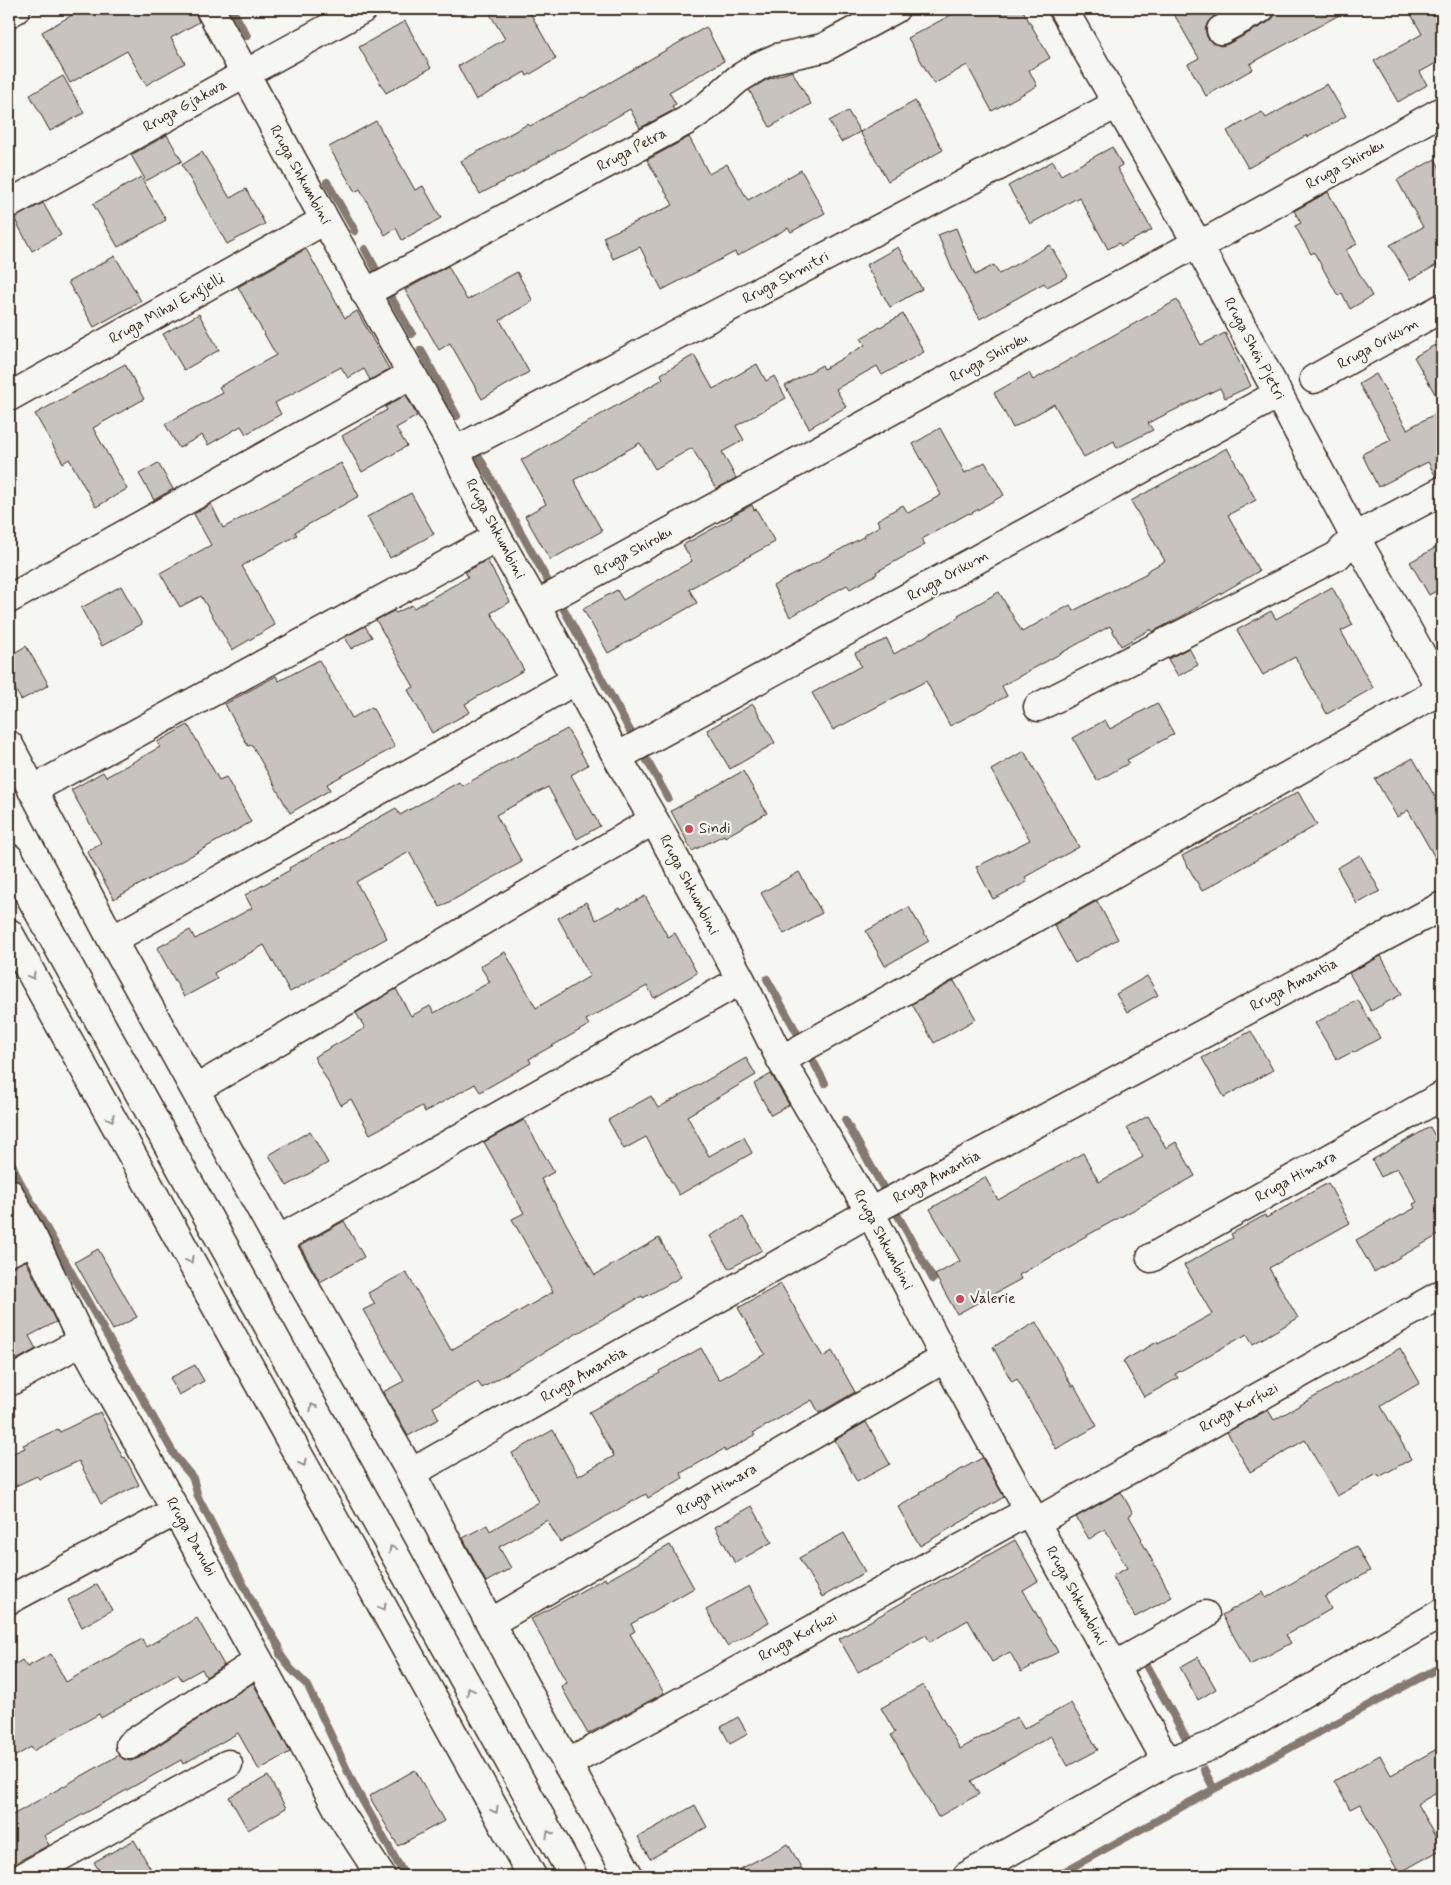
<svg xmlns="http://www.w3.org/2000/svg" width="1451" height="1885" font-family="Mynerve,sans-serif">
<style>
.lines{fill:none;stroke-linecap:round;stroke-linejoin:round}
.stream{stroke:#857a71;stroke-width:8}
.building{fill:#c8c3be;stroke:#3b2a1e}
.minor-casing{stroke:#3b2a1e;stroke-width:31}
.primary-casing{stroke:#3b2a1e;stroke-width:31}
.minor{stroke:#f6f6f2;stroke-width:28}
.primary{stroke:#f6f6f2;stroke-width:28}
.oneway{stroke:#989088}
.poi-dot{fill:#d1495b;stroke:#f6f6f2;stroke-width:2}
.labels{text-anchor:middle;dominant-baseline:central;stroke-width:4.5;stroke-linejoin:round;paint-order:stroke}
.street-label{font-size:15px;fill:#3b2a1e;stroke:#f6f6f2}
.poi-label{font-size:15px;fill:#3b2a1e;stroke:#f6f6f2;text-anchor:start}
</style>
<rect width="100%" height="100%" fill="#f6f6f2"/>
<filter id="ink" filterUnits="userSpaceOnUse"><feTurbulence type="fractalNoise" baseFrequency=".02" numOctaves="2"/><feDisplacementMap in="SourceGraphic" scale="10" xChannelSelector="R" yChannelSelector="G"/><feConvolveMatrix kernelMatrix="1 2 1 2 8 2 1 2 1" color-interpolation-filters="sRGB"/></filter>
<g filter="url(#ink)">
<g class="lines">
<path class="stream" d="M232,9L247,36
M327,182L355,231
M365,249L379,275
M391,297L412,334
M421,350L457,416
M477,453L550,585
M562,606L634,738
M644,755L668,798
M767,979L796,1031
M809,1054L825,1083
M845,1120L884,1189
M9,1156L18,1178L175,1456L193,1478L198,1497L254,1605L279,1646L280,1654L290,1668L308,1686L355,1787L405,1876
M897,1214L933,1279
M1147,1667L1187,1740
M1204,1770L1214,1789L1442,1666
M1056,1876L1214,1789"/>
</g>
<path class="building" d="M83,9H194L199,22L171,38L185,63L146,85L127,51L70,83L42,32Z
M487,9H528L556,59L527,76L525,72L476,100L458,66L505,39Z
M962,9H1022L1050,58L1029,70L1037,86L992,111L967,65L934,84L908,38Z
M1171,9H1228L1213,17L1208,22L1205,29L1207,37L1212,43L1221,46L1228,44L1267,23L1274,17L1276,9H1350L1250,64L1253,69L1206,96L1188,64L1199,58Z
M1408,9H1442V70L1438,62L1420,72L1427,85L1398,102L1374,61L1422,34Z
M405,21L431,68L386,93L359,47Z
M706,27L724,61L669,92L676,104L672,106L674,110L640,128L630,109L516,175L480,194L461,161L528,124L530,126L582,97L583,98Z
M792,71L811,104L770,127L749,90L766,80Z
M63,76L84,113L50,131L30,95Z
M1327,84L1346,116L1308,137L1307,135L1248,168L1227,131L1262,112L1266,118Z
M915,101L943,150L888,181L860,132Z
M848,111L860,132L841,142L829,121Z
M376,121L415,190L423,186L441,218L402,240L396,228L385,235L360,189L355,192L329,147Z
M167,135L182,161L146,181L131,155Z
M689,137L709,174L727,164L748,200L801,170L825,213L791,232L788,228L737,256L735,252L662,290L640,247L613,259L603,237L673,205L647,160Z
M1112,147L1122,165L1117,168L1152,230L1121,246L1119,243L1108,249L1079,197L1030,224L1008,186L1053,161L1061,175Z
M202,152L230,198L246,189L265,224L227,244L182,165Z
M1435,159L1442,172V262L1410,280L1390,245L1423,227L1397,180Z
M141,177L166,220L118,247L93,204Z
M1328,192L1357,244L1346,250L1372,296L1350,309L1342,293L1338,296L1314,252L1311,254L1295,226L1301,223L1294,211Z
M43,203L61,235L32,251L14,218Z
M956,228L975,275L994,265L999,274L1050,245L1068,276L1047,287L1044,283L980,319L953,271L938,235Z
M898,247L922,289L890,307L866,265Z
M306,249L345,318L357,311L389,369L370,380L364,369L348,378L341,367L275,403L281,414L246,434L241,426L208,445L202,435L179,448L165,424L223,393L219,387L276,355L238,287Z
M115,256L141,301L94,327L68,282Z
M448,266L467,300L517,272L533,301L500,320L529,372L482,399L450,343L439,350L405,290Z
M1177,300L1201,345L1225,333L1251,386L1225,398L1220,388L1148,423L1153,430L1117,448L1114,441L1084,457L1054,404L1013,428L994,393L1029,373L1033,380Z
M199,314L219,350L184,370L163,334Z
M903,314L924,352L882,375L877,366L836,389L846,407L809,428L785,386L822,365L824,369L865,345L861,338Z
M1442,341V406L1414,357Z
M694,355L713,389L757,364L766,381L774,376L786,398L736,426L744,440L722,452L736,478L716,489L692,448L655,469L640,443L574,480L602,531L550,560L525,516L546,504L521,460L663,379L661,374Z
M125,364L144,399L93,428L127,489L96,507L69,459L63,463L35,414Z
M1376,374L1407,429L1442,410V475L1436,477L1428,462L1378,487L1362,454L1391,440L1359,384Z
M406,395L417,416L396,428L407,446L362,472L342,436L387,410L385,407Z
M940,428L965,473L985,462L1004,495L970,514L969,513L922,539L925,545L876,572L877,574L850,589L847,585L790,617L773,586L865,536L864,535L880,526L877,520L903,505L908,513L941,495L913,444Z
M1227,448L1256,500L1228,515L1259,571L1181,617L1152,632L1151,629L1121,646L1110,626L1002,686L1007,696L950,726L926,681L833,730L812,693L861,666L855,653L887,639L894,654L959,617L958,615L999,592L1022,632L1070,605L1073,611L1147,573V571L1165,561L1131,501Z
M158,463L173,489L154,500L139,474Z
M341,463L359,496L295,532L297,535L242,566L275,625L232,650L201,596L180,607L160,573L211,545L194,514L211,504L223,528Z
M411,493L434,534L390,558L367,517Z
M752,505L754,510L756,509L775,542L689,589L697,603L608,653L583,609L617,590L623,600L692,561L683,545L732,518L731,516Z
M1442,544V588L1429,595L1410,562Z
M487,560L510,602L491,613L524,670L465,704L470,712L432,733L408,690L414,687L376,620L394,611L396,613L412,605L414,608L468,577L465,572Z
M121,586L142,624L102,646L81,608Z
M1332,587L1353,625L1341,631L1373,688L1327,714L1295,657L1263,675L1237,630L1271,611L1276,619Z
M365,626L372,637L351,649L345,637Z
M26,646L49,685L21,700L9,678V656Z
M1189,648L1198,665L1178,676L1168,659Z
M319,660L352,718L372,707L395,747L327,784L330,790L290,813L252,745L248,746L225,704L276,676L279,681Z
M1157,703L1174,734L1127,760L1129,763L1097,781L1073,738L1105,720L1110,729Z
M753,704L775,743L730,769L707,730Z
M188,725L219,780L226,777L251,822L114,899L87,851L101,843L71,790L103,772L106,777L160,747L157,742Z
M567,729L588,765L571,775L600,826L577,839L548,787L496,815L522,862L440,907L409,852L356,882L387,938L290,992L264,945L214,973L217,979L184,997L157,948L190,930L195,939L252,908L245,895L290,870L289,868L396,808L400,815L459,782L462,786Z
M1024,751L1079,847L1025,877L1027,882L993,899L976,867L1030,840L991,770Z
M1413,758L1442,809V870L1408,810L1397,817L1375,779Z
M743,771L767,813L725,837L724,835L692,851L671,811Z
M1298,792L1317,825L1202,891L1182,856Z
M1360,855L1380,891L1357,904L1337,868Z
M799,872L822,913L784,934L761,893Z
M645,896L668,937L675,933L697,973L654,998L647,986L586,1020L589,1025L529,1059L531,1063L480,1092L475,1084L425,1112L422,1106L370,1134L351,1099L341,1105L314,1057L365,1028L356,1013L396,989L411,1016L430,1006L434,1013L490,982L480,966L505,952L536,1008L590,976L558,918L586,902L596,920L620,907L621,909Z
M1097,901L1118,939L1075,963L1054,925Z
M909,907L929,941L885,966L866,931Z
M1381,956L1402,994L1371,1011L1349,973Z
M1147,976L1158,995L1127,1012L1116,994Z
M954,981L976,1019L934,1043L912,1004Z
M1358,1000L1380,1038L1353,1053L1352,1052L1337,1060L1315,1023Z
M1251,1031L1273,1070L1224,1097L1202,1058Z
M746,1058L756,1075L687,1116L709,1156L744,1137L752,1153L679,1195L646,1137L624,1149L608,1120L651,1096L658,1108Z
M771,1074L789,1105L771,1115L754,1084Z
M1148,1116L1166,1148L1176,1142L1195,1176L1077,1241L1078,1242L1019,1275L1021,1279L957,1314L935,1275L960,1261L930,1209L985,1177L998,1200L1083,1153L1099,1182L1143,1157L1127,1128Z
M524,1120L554,1172L541,1179L595,1275L659,1238L681,1277L643,1298L642,1296L482,1388L478,1382L433,1407L439,1419L408,1436L383,1392L404,1381L363,1310L375,1304L368,1293L406,1272L451,1350L553,1292L512,1219L524,1213L484,1142Z
M1430,1127L1442,1149V1233L1374,1272L1356,1240L1415,1208L1413,1204L1417,1202L1397,1168L1381,1177L1372,1160Z
M310,1131L328,1163L287,1186L269,1155Z
M1328,1183L1350,1223L1269,1268L1298,1318L1253,1344L1247,1334L1175,1374L1178,1378L1144,1397L1123,1361L1157,1342L1158,1344L1212,1314L1184,1265L1233,1238L1231,1234L1265,1215L1266,1218Z
M743,1217L762,1250L729,1269L710,1236Z
M344,1221L364,1257L320,1282L300,1246Z
M98,1249L137,1317L113,1330L75,1262Z
M26,1261L56,1322L29,1336L36,1349L9,1364V1267Z
M781,1284L823,1357L832,1351L855,1392L819,1413L812,1400L753,1433L755,1435L725,1452L724,1449L681,1473L683,1478L648,1498L646,1494L560,1542L547,1520L499,1547L511,1568L486,1582L463,1538L487,1525L490,1531L539,1502L512,1453L553,1430L578,1476L614,1456L589,1412L660,1373L659,1371L701,1348L719,1380L765,1354L738,1308Z
M1036,1322L1072,1386L1074,1385L1097,1426L1056,1449L1017,1379L1012,1382L993,1347Z
M1400,1348L1420,1383L1381,1406L1411,1459L1379,1477L1377,1474L1337,1496L1305,1440L1250,1472L1227,1432L1268,1410L1274,1420Z
M195,1365L204,1381L179,1395L170,1378Z
M100,1412L123,1458L125,1457L139,1485L101,1504L79,1461L39,1479L37,1476L9,1489V1455L25,1448L23,1445L58,1429L60,1432Z
M866,1422L890,1464L857,1482L835,1440Z
M982,1458L1004,1497L920,1546L898,1507L921,1494L920,1492Z
M1121,1492L1133,1513L1129,1516L1142,1539L1141,1540L1172,1597L1135,1617L1112,1576L1127,1568L1105,1529L1089,1539L1076,1517Z
M752,1506L772,1542L735,1563L715,1527Z
M844,1533L865,1572L822,1597L799,1558Z
M1015,1540L1038,1581L1023,1590L1058,1652L1021,1672L1010,1652L992,1662L968,1620L930,1642L926,1635L858,1672L839,1639L945,1578L946,1579Z
M670,1545L694,1588L631,1624L635,1631L630,1634L664,1693L588,1734L561,1686L567,1683L531,1619L605,1578L606,1581Z
M1356,1546L1370,1571L1325,1597L1331,1609L1286,1635L1291,1643L1250,1665L1222,1615L1263,1592L1266,1598Z
M97,1584L112,1610L82,1627L68,1600Z
M749,1586L769,1622L727,1646L706,1610Z
M197,1618L224,1665L206,1677L202,1669L182,1680L178,1674L101,1718L99,1714L33,1751L31,1747L9,1760V1668L22,1660L27,1667L51,1654L66,1682L142,1639L146,1647Z
M1198,1657L1216,1689L1198,1700L1180,1667Z
M253,1683L290,1752L259,1770L238,1733L183,1764L181,1760L44,1836L49,1845L17,1862L9,1869V1817L119,1755L123,1759L130,1761L139,1758Z
M923,1685L960,1749L1017,1717L1024,1729L1071,1703L1098,1750L1068,1766L1051,1736L971,1781L979,1794L938,1817L891,1735L895,1732L881,1708Z
M738,1717L748,1734L730,1744L721,1727Z
M1442,1746V1790L1417,1804L1442,1849L1399,1873L1360,1804L1350,1809L1334,1781L1380,1755L1391,1775Z
M415,1770L444,1821L398,1846L369,1796Z
M268,1776L286,1808L248,1830L229,1797Z
M695,1805L707,1827L650,1859L638,1837Z
M134,1840L155,1876H102L94,1862Z
M788,1844L806,1876H727Z"/>
<g class="lines">
<defs>
<path id="minor" d="M210,9L325,220L455,451L497,537L536,605L617,757L654,820L741,980L781,1060L870,1212L945,1358L1167,1762
M1063,9L1197,243L1355,537L1442,691
M9,13L16,9
M1221,30L1260,9
M9,204L363,9
M365,293L686,121L706,107L738,79L759,66L777,58L823,48L895,9
M1314,379L1442,308
M9,397L325,220
M455,451L1117,104
M9,599L412,374
M536,605L1197,243L1213,238L1442,111
M1038,707L1337,556L1355,537L1442,491
M9,745L112,940L278,1240L411,1473L490,1623L629,1876
M617,757L1278,394
M32,790L497,537
M112,940L576,680
M781,1060L1441,690
M196,1089L654,820
M9,1193L34,1240L82,1341L259,1661L340,1813L381,1876
M278,1240L741,980
M9,1252L34,1240
M1151,1258L1442,1096
M9,1382L82,1341
M411,1473L870,1212L1442,906
M1036,1522L1442,1294
M9,1600L176,1511
M490,1623L945,1358
M1114,1666L1205,1615
M130,1745L259,1661
M567,1764L1029,1511
M25,1876L228,1764
M967,1876L1167,1762L1213,1745L1442,1613"/>
<path id="primary" d="M9,858L573,1876
M9,933L532,1876"/>
</defs>
<use href="#minor" class="minor-casing"/>
<use href="#primary" class="primary-casing"/>
<use href="#minor" class="minor"/>
<use href="#primary" class="primary"/>
</g>
<defs><path id="oneway-chevron" d="M-2-3.5L2.5 0L-2 3.5" fill="none" stroke-width="1.6" stroke-linecap="round" stroke-linejoin="round" transform="scale(1.25)"/></defs>
<g class="oneway">
<use href="#oneway-chevron" transform="translate(32 976) rotate(61)"/>
<use href="#oneway-chevron" transform="translate(111 1118) rotate(61)"/>
<use href="#oneway-chevron" transform="translate(190 1260) rotate(61)"/>
<use href="#oneway-chevron" transform="translate(313 1407) rotate(-119)"/>
<use href="#oneway-chevron" transform="translate(303 1463) rotate(61)"/>
<use href="#oneway-chevron" transform="translate(392 1549) rotate(-119)"/>
<use href="#oneway-chevron" transform="translate(383 1607) rotate(61)"/>
<use href="#oneway-chevron" transform="translate(470 1691) rotate(-119)"/>
<use href="#oneway-chevron" transform="translate(495 1810) rotate(61)"/>
<use href="#oneway-chevron" transform="translate(549 1834) rotate(-119)"/>
</g>
</g>
<g class="poi-dot">
<circle cx="689" cy="829" r="5"/>
<circle cx="960" cy="1299" r="5"/>
</g>
<g class="labels">
<g class="street-label">
<text transform="translate(185 106) rotate(-29)">Rruga Gjakova</text>
<text transform="translate(632 150) rotate(-28)">Rruga Petra</text>
<text transform="translate(1345 165) rotate(-29)">Rruga Shiroku</text>
<text transform="translate(300 175) rotate(61)">Rruga Shkumbini</text>
<text transform="translate(786 278) rotate(-28)">Rruga Shmitri</text>
<text transform="translate(167 309) rotate(-29)">Rruga Mihal Engjelli</text>
<text transform="translate(1378 344) rotate(-29)">Rruga Orikum</text>
<text transform="translate(1254 349) rotate(62)">Rruga Shën Pjetri</text>
<text transform="translate(989 358) rotate(-29)">Rruga Shiroku</text>
<text transform="translate(495 529) rotate(62)">Rruga Shkumbini</text>
<text transform="translate(633 552) rotate(-29)">Rruga Shiroku</text>
<text transform="translate(948 576) rotate(-29)">Rruga Orikum</text>
<text transform="translate(689 885) rotate(62)">Rruga Shkumbini</text>
<text transform="translate(1294 985) rotate(-28)">Rruga Amantia</text>
<text transform="translate(937 1177) rotate(-28)">Rruga Amantia</text>
<text transform="translate(1296 1177) rotate(-29)">Rruga Himara</text>
<text transform="translate(883 1240) rotate(62)">Rruga Shkumbini</text>
<text transform="translate(584 1375) rotate(-30)">Rruga Amantia</text>
<text transform="translate(1239 1408) rotate(-29)">Rruga Korfuzi</text>
<text transform="translate(717 1490) rotate(-30)">Rruga Himara</text>
<text transform="translate(191 1537) rotate(61)">Rruga Danubi</text>
<text transform="translate(1076 1596) rotate(61)">Rruga Shkumbini</text>
<text transform="translate(798 1637) rotate(-29)">Rruga Korfuzi</text>
</g>
<g class="poi-label">
<text x="699" y="829">Sindi</text>
<text x="970" y="1299">Valerie</text>
</g>
</g>
<rect width="1451" height="1885" fill="none" stroke="#f6f6f2" stroke-width="30"/>
<rect x="15" y="15" width="1421" height="1855" fill="none" stroke="#3b2a1e" stroke-width="2" filter="url(#ink)"/>
</svg>
